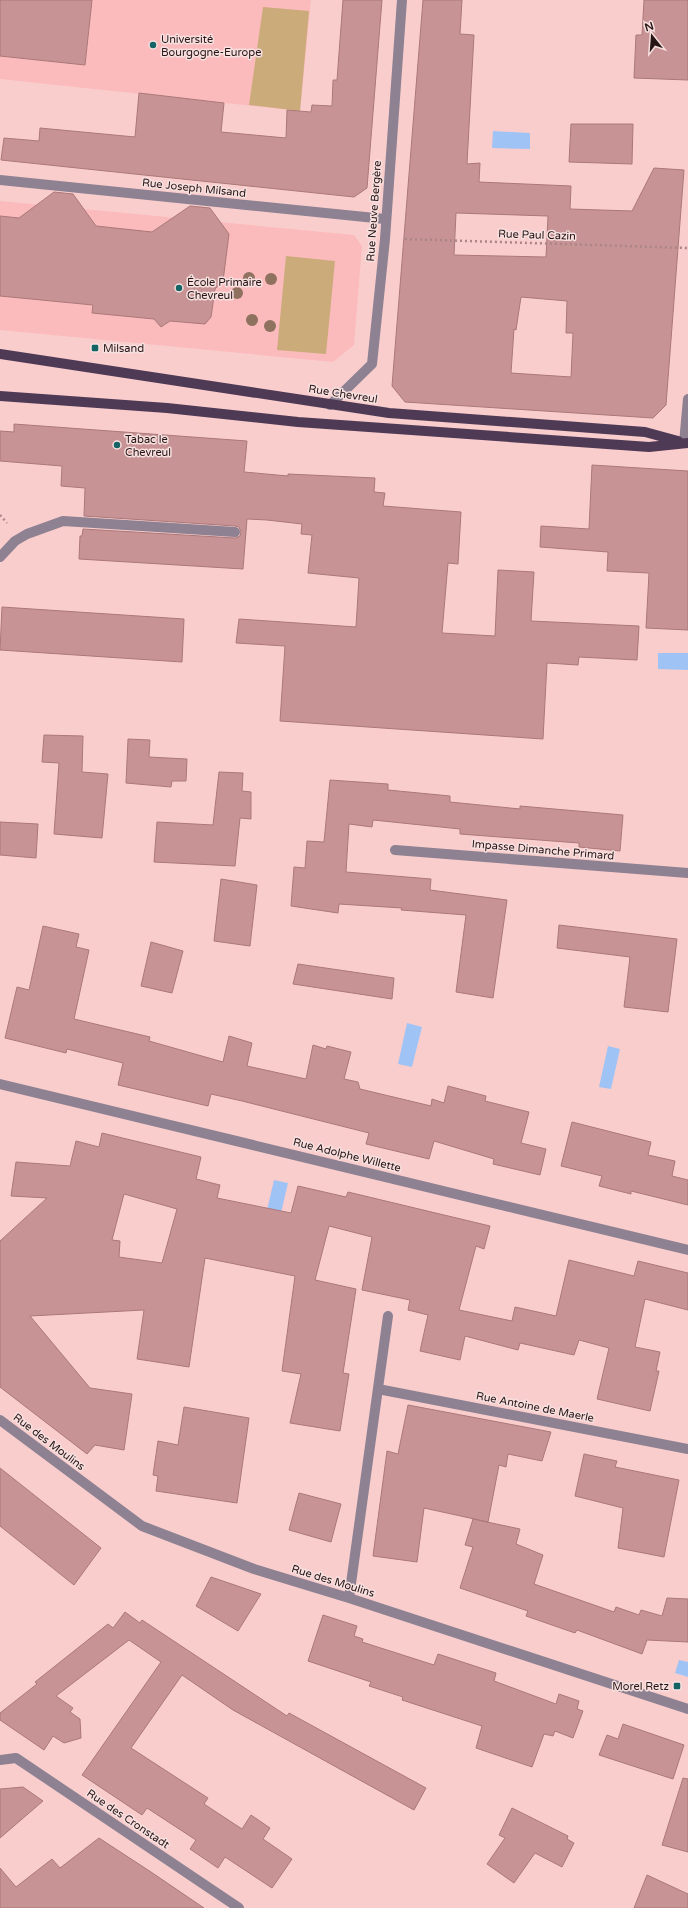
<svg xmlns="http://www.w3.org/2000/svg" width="688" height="1908" font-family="'Varela Round',sans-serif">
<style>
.built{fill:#fbbbbc}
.green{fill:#ccab7a}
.water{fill:#a0c3f5}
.building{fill:#c89394;stroke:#ab7879;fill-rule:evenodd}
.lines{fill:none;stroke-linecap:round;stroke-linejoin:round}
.path{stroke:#aa8686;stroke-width:2.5;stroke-dasharray:2 3;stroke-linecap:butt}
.minor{stroke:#8d8192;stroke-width:10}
.major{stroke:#4f3a56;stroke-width:10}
.tree{fill:#8f7160}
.poi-dot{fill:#146466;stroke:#f7e0e0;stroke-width:1.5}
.labels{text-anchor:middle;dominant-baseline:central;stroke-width:3;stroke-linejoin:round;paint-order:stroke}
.poi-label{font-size:11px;fill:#271414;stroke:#f7e0e0;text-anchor:start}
.street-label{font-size:11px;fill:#271414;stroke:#f7e0e0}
</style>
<rect width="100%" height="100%" fill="#facdcd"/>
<path class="built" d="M0,0H311L300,111L0,79Z
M0,201L354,235L362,246L354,345L333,362L0,330Z"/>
<path class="green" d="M263,7L309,11L300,111L249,105Z
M286,256L335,261L326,354L277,350Z"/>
<path class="water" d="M493,131L530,133V149L492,148Z
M658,653H688V670L658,669Z
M407,1023L422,1027L412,1067L398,1064Z
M608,1046L620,1049L611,1089L599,1087Z
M274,1180L288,1183L281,1213L267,1210Z
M679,1660L688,1662V1677L675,1673Z"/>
<path class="building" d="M0,0H92L85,65L0,56Z
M343,0H382L367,188L354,197L1,160L4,138L39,141L40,128L135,137L139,93L224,103L221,132L286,138L287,110L311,112L312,105L332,106L333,80H337Z
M423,0H462L460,34L474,35L467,164L480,163L479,182L571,186L570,209L632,211L654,168L684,170L666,405L653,418L405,402L392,386ZM456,213L548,216L546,257L454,255ZM521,297L567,301L566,333H573L571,377L511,373L514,329L516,330Z
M644,0H688V80L634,78L636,35H642Z
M571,124H633L632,164L569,162Z
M54,192L73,194L96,226L152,232L190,206L210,208L229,234L223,281L215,289L211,317L205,324L170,321L161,327L154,319L92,313L93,305L0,296V216L19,218Z
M14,424L247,441L244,472L288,476V474L375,478L374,492L385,493L383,506L461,512L458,564L448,563L442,633L495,636L498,570L534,572L531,621L639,626L637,660L579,657L578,665L547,663L543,739L280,721L285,646L236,643L239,619L356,627L359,578L308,573L312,535L301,534L302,524L267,520L247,519L243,569L79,559L80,536H82L83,529L235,538L240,536L241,532L239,527L235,526L84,516L85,488L61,486L62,466L0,461V431L14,432Z
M592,465L688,471V630L646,628L649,573L607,571L608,552L540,547L541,526L589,529Z
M2,607L184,619L182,662L0,650Z
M44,735L83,736L82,772L108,774L102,838L54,834L59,763L42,762Z
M128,739L150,740L149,757L187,759L186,781H172L171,787L126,783Z
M219,772L243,773L242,791L251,792V819L240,818L235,866L154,862L157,822L213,825Z
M330,780L388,784V790L450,796V802L520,809V806L623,815L620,851L579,847V843L460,834V829L373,820L372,827L349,824L346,872L431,879L430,890L507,900L493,998L456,992L466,915L401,910L402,908L339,904L338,913L291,906L294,867L305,868L307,841L324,842Z
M0,822L38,824L36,858L0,855Z
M221,879L257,885L250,946L214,941Z
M559,925L677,939L668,1012L624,1007L630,957L557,948Z
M43,926L79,934L76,947L89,950L74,1019L150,1037L149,1041L223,1062L229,1036L252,1043L247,1066L306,1079L313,1045L326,1049L327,1046L351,1052L344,1079L358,1082L360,1089L431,1106L432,1099L444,1103L448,1086L486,1096L485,1101L529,1112L521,1143L546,1149L540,1175L493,1164L494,1159L434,1141L429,1159L366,1144L369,1133L242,1101L211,1094L208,1106L118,1085L123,1063L67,1049L66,1053L5,1038L17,987L29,990Z
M151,942L183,951L172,993L141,986Z
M298,964L394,978L392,999L293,984Z
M572,1122L651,1142L648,1155L675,1161L672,1176L688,1180V1205L631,1191V1194L599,1186L602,1176L561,1166Z
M102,1133L201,1157L196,1179L220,1185L217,1198L291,1213L298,1186L346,1197L348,1192L490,1226L484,1249L476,1246L459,1310L512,1321L515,1307L556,1316L569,1260L634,1276L638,1261L688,1273V1310L645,1299L635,1347L660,1352L656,1371H659L650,1411L597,1399L609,1348L579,1340L574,1355L520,1343L518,1350L465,1336L460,1360L420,1351L428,1315L408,1310L410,1300L362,1290L372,1237L329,1226L315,1280L356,1289L343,1373L349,1374L340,1431L290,1423L301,1374L282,1371L295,1276L205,1258L189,1367L137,1359L144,1310L30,1316L90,1388L132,1394L124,1450L95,1445L87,1454L0,1387V1241L47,1198L11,1196L16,1162L70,1166L76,1141L99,1147ZM124,1194L177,1209L162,1263L119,1257L120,1241L112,1240Z
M408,1405L551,1432L542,1461L508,1454L506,1467L499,1465L488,1522L424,1508L417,1562L373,1556L387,1451L398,1454Z
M184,1407L249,1418L237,1503L156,1491L158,1476L153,1475L158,1441L178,1445Z
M584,1454L617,1461L615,1467L679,1480L664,1557L618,1548L623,1508L575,1496Z
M0,1468L101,1548L74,1585L0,1526Z
M299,1493L341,1504L331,1542L289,1530Z
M473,1519L520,1529L516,1544L543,1555L534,1584L614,1612L616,1607L639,1615L641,1610L662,1616L667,1598L688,1599V1642L647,1640L642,1654L577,1630L575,1633L526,1616L528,1611L460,1588L473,1547L465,1545Z
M211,1577L261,1594L238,1631L196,1606Z
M125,1612L140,1623L142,1620L287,1716L289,1713L426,1788L414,1810L233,1710L182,1675L131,1748L208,1798L204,1804L242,1829L251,1815L270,1828L263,1839L292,1859L272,1888L225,1857L218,1868L190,1849L196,1840L147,1808L142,1815L82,1775L161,1662L129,1640L56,1696L73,1708L70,1712L80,1719L81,1738L64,1743L53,1736L44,1750L0,1720V1713L37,1684L35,1682L108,1624L113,1628Z
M323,1615L357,1626L354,1636L363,1639L362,1642L434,1665L438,1654L496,1673L494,1681L556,1704L559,1694L579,1701L577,1709L583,1711L573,1738L555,1731L553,1736L544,1734L532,1767L476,1748L482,1726L402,1700L403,1697L369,1686L371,1682L308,1661Z
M623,1724L684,1745L673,1779L599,1755L607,1735L618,1739Z
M683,1778L688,1779V1852L662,1845Z
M23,1787L43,1801L0,1838V1789Z
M512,1808L568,1836L567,1839L574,1843L562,1867L535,1853L514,1883L487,1864L505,1838L499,1835Z
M99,1838L151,1872L204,1908H0V1868L16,1887L52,1859L60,1868Z
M647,1875L688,1894V1908H634Z"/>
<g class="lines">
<path class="path" d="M405,239L688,248
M0,515L7,523"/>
<path class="minor" d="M0,180L385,219
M330,405L372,364L385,239L402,0
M684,443L688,399
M0,557L15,541L27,534L63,521L235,532
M395,850L688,873
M0,1084L688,1250
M378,1389L688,1449
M0,1420L142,1526L254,1569L349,1598L688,1709
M349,1598L388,1316
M0,1760L16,1758L239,1908"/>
<path class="major" d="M0,354L389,413L645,432L678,441
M0,396L167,408L298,422L649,447L688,443"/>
</g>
<g class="tree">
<circle cx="249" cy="278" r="6"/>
<circle cx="271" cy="279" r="6"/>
<circle cx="237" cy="293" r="6"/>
<circle cx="252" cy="320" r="6"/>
<circle cx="270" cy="326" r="6"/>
</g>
<g class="poi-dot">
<circle cx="153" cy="45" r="4"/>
<circle cx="179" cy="288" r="4"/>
<rect x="91" y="344" width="8" height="8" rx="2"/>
<circle cx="117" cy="445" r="4"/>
<rect x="673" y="1682" width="8" height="8" rx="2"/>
</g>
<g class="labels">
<g class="poi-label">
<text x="161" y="39">Université<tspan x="161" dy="13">Bourgogne-Europe</tspan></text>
<text x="187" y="282">École Primaire<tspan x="187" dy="13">Chevreul</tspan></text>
<text x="103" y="348">Milsand</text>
<text x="125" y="439">Tabac le<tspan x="125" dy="13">Chevreul</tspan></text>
<text x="669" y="1686" text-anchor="end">Morel Retz</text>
</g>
<g class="street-label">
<text transform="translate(194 188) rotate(6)">Rue Joseph Milsand</text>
<text transform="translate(374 211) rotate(-86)">Rue Neuve Bergère</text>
<text transform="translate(537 235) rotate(2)">Rue Paul Cazin</text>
<text transform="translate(343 394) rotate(9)">Rue Chevreul</text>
<text transform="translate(543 850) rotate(5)">Impasse Dimanche Primard</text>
<text transform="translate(347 1155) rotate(14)">Rue Adolphe Willette</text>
<text transform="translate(535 1407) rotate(11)">Rue Antoine de Maerle</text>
<text transform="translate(49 1442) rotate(37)">Rue des Moulins</text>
<text transform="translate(333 1581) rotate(17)">Rue des Moulins</text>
<text transform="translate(128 1819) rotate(34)">Rue des Cronstadt</text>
</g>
</g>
<g transform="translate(652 36) rotate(343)" stroke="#f7e0e0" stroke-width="3" paint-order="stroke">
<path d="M0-3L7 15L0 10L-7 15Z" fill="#271414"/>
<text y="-6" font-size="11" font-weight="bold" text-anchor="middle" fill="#271414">N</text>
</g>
</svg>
